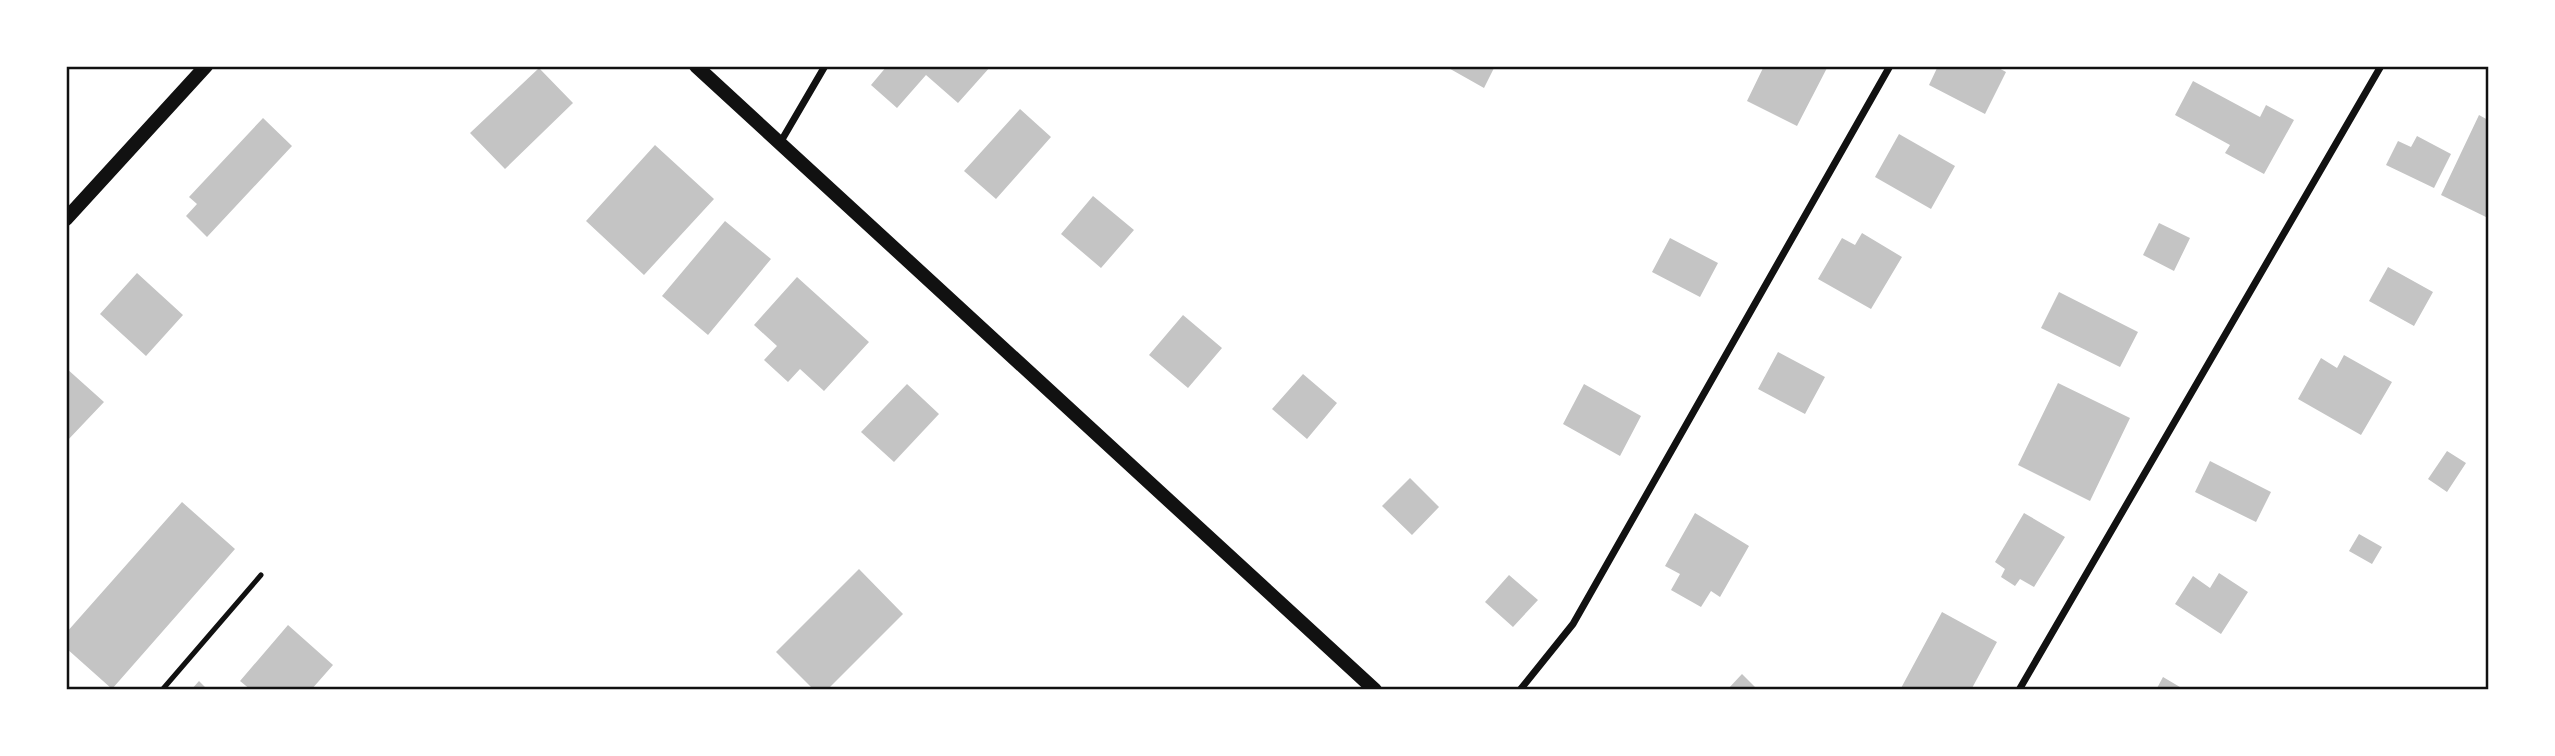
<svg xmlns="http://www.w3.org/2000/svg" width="2555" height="756" font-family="Rubik,sans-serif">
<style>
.building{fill:#c4c4c4}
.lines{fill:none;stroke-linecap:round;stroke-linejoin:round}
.service{stroke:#111;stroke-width:5}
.minor{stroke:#111;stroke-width:7}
.secondary{stroke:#111;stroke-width:14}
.neatline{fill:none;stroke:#111;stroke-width:2.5}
</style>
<rect width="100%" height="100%" fill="#fff"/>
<path class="building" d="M887,66H991L958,103L926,75L897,108L871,85Z
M1445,66H1495L1484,88Z
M1764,66H1828L1797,126L1747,101Z
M1938,66H1995L2006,72L1985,114L1929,85Z
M539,68L573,103L505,169L470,133Z
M2193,81L2260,117L2266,105L2294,120L2264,174L2225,153L2230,145L2175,115Z
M1020,109L1051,137L996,199L964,171Z
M2479,115L2488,120V218L2441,195Z
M263,118L292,146L207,237L186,216L197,204L189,197Z
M1899,134L1955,166L1931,209L1875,177Z
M2417,136L2451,154L2434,188L2386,165L2398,141L2411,147Z
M655,145L714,199L644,275L586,221Z
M1093,196L1134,230L1101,268L1061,234Z
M725,221L771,259L708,335L662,296Z
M2159,223L2190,238L2174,271L2143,255Z
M1862,233L1902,257L1871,309L1818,279L1842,238L1855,245Z
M1670,238L1718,263L1700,297L1652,272Z
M2388,267L2433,292L2414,326L2369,301Z
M137,273L183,315L146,356L100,314Z
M797,277L869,342L824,391L800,369L788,382L764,360L777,346L754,325Z
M2059,292L2138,332L2120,367L2041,328Z
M1183,315L1222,348L1188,388L1149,355Z
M1778,352L1825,377L1805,414L1758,389Z
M2344,355L2392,382L2361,435L2298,399L2321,358L2337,368Z
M66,368L104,402L66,442Z
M1303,374L1337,403L1307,439L1272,409Z
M2058,383L2130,418L2090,501L2018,465Z
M907,384L939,414L894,462L861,432Z
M1584,384L1641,416L1620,456L1563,424Z
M2447,451L2466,463L2447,492L2428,479Z
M2210,461L2271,492L2256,522L2195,492Z
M1410,478L1439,507L1412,535L1382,506Z
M182,502L235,549L112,689L66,648V633Z
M1695,513L1749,546L1720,597L1711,591L1701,607L1671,590L1680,574L1665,566Z
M2024,513L2065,537L2034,587L2020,579L2015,586L2001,577L2005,569L1995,562Z
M2359,534L2382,547L2372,564L2349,551Z
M859,569L903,614L827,690H814L776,652Z
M2219,573L2248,592L2221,634L2175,604L2193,576L2210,588Z
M1509,575L1538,600L1513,627L1485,602Z
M1942,612L1997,642L1971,690H1900Z
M288,625L333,665L311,690H251L240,681Z
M1742,674L1758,690H1727Z
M2163,677L2185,690H2156Z
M199,681L208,690H191Z"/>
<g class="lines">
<path class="service" d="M162,690L261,575"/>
<path class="minor" d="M780,143L825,66
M1520,690L1573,624L1890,66
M2019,690L2381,66"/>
<path class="secondary" d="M696,66L1375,690
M66,219L206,66"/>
</g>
<rect width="2555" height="756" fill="none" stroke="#ffffff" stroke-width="136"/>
<rect x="68" y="68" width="2419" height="620" class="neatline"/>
</svg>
